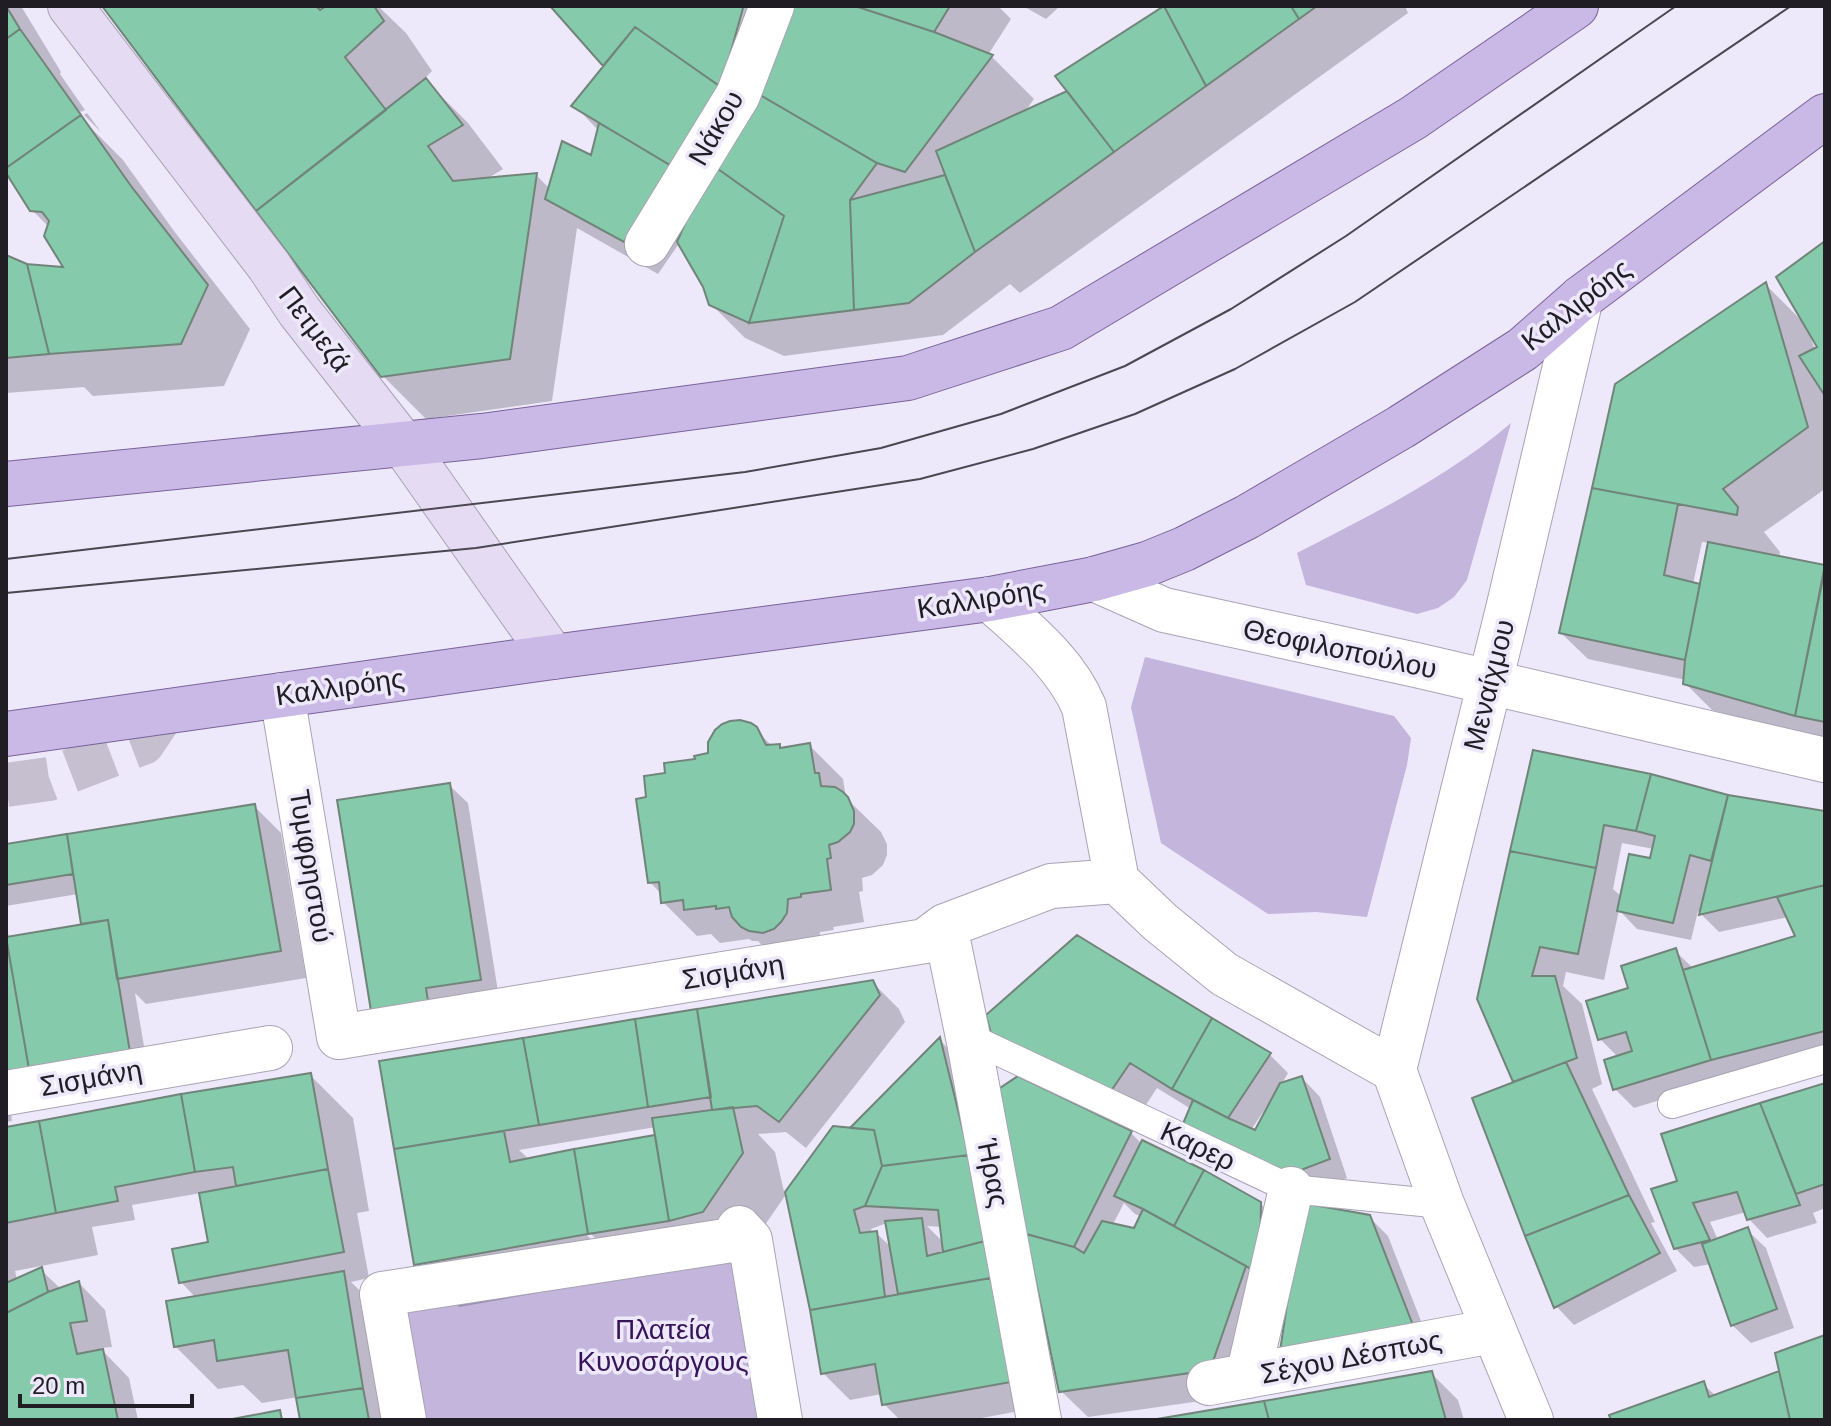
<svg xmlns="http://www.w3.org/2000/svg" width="1831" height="1426" font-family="Helvetica,sans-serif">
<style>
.green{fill:#c3b5db}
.shadow{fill:#0003;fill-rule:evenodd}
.building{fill:#85caaa;stroke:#71847a;stroke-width:2}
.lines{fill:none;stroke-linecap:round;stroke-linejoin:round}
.street-tunnel{stroke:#c5bfd0;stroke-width:44;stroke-dasharray:44 22;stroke-linecap:butt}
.lane-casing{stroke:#a9a3b4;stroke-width:30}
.street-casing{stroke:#a9a3b4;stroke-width:46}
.secondary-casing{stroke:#a9a3b4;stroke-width:46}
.primary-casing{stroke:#786398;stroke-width:46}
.lane{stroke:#fff;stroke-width:28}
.street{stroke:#fff;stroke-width:44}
.secondary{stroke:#e5dbf3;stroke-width:44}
.primary{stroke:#cab8e7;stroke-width:44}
.tram{stroke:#4b4751;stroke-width:2}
.labels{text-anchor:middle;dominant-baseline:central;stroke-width:7;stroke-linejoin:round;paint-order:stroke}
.street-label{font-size:28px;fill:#201d24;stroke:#eee8fb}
.park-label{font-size:28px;fill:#351557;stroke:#eee8fb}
</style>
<rect width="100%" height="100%" fill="#eee8fb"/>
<path class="green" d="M1511,423L1467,580L1454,597L1438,608L1417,614L1306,585L1297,553C1371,515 1448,477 1511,423Z
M1145,657L1394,716L1411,738L1407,765L1367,917L1316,912L1268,914L1161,843L1131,707Z
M732,1258L757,1420H424L405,1306Z"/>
<path class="shadow" d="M6,6H21L61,72L60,74L85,110L81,112L79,110L81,118L123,160L174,231L250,329L224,386L93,396L84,387L6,393V257L27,266L66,269L49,227L31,209L6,169Z
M105,6H318L322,11L329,6H378L406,33L432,71L424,79L468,123L503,169L485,180L536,175L550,189L593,158L599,131L574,105L606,66L553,6H747L778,46L795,6H998L1011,19L988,55L992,57L1034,99L1024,113L1070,92L1167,6H1405L1408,13L1020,293L1010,284L943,335L784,356L745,338L711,304L705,286L680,242L658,274L577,228L552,401L426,419L383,376Z
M1023,6H1060L1046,19Z
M87,113L101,132L84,115Z
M1825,244V489L1764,532L1780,552L1779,558L1825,568V743L1712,710L1686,684V680L1588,659L1561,633L1766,285L1803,322ZM1810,335L1819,347L1815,350ZM1702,542L1710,543L1701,586L1693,584Z
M752,726L773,747L779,746L782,749L810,746L843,779L846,798L881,832L887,844V855L883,865L872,875L862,878L863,891L859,892L864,922L833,927L834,930L820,932L819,947L772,955L758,941H752L749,939L720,943L711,934L697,936L663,902L662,895L650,882L648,798L667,775L709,755Z
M1535,752L1727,797L1825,813V1064L1732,1078L1634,1108L1615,1089L1618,1057L1600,1039L1630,990L1675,951L1694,969L1797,938L1788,917L1719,932L1698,911L1691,940L1637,929L1619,910L1604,980L1566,972L1563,986L1582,1004L1602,1084L1592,1089L1655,1222L1651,1223L1677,1271L1574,1325L1556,1306L1515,1083L1479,999ZM1622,843L1654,849L1651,860L1622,897L1613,889Z
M449,785L468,803L499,998L391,1028Z
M254,806L281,833L306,978L146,1004L135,993L148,1070L8,1093L12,1121L6,1122V921L9,938L85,925L83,923L78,894L6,906V846Z
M1078,937L1270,1055L1288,1073L1281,1085L1302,1078L1320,1097L1347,1178L1303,1195L1191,1109L1157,1088L1136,1120L1022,1067ZM1267,1106L1269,1107L1256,1132L1251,1130Z
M872,982L899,1009L905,1022L806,1148L786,1132L758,1134L775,1152L785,1196L787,1193L745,1254L629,1272L583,1226L580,1228L628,1277L459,1307L416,1264L381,1063ZM656,1127L658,1142L530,1160L519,1150Z
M940,1040L957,1058L1036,1408L971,1420H900L884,1404L882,1394L850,1400L823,1373L851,1130ZM884,1224H887L892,1248L876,1233H872L871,1229ZM927,1226L942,1227L944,1243Z
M310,1075L353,1118L369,1211L357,1213L369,1278L351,1282L386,1316L403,1420H302L298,1397L262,1403L243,1385L218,1389L175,1346L196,1298L181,1282L210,1243L201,1193L132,1205L135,1220L92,1227L98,1255L15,1271L17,1280L41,1270L61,1289L79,1283L105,1310L112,1347L100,1348L129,1378L138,1420H6V1129Z
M1018,1079L1131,1133L1142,1144L1260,1203L1279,1222L1236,1396L1088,1417L1061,1391ZM1124,1203L1135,1214L1142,1217L1135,1231L1112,1226Z
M1825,1086V1208L1813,1213L1817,1223L1767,1238L1749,1219L1746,1212L1710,1222L1718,1240L1747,1230L1766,1248L1794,1328L1751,1343L1732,1325L1711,1264L1694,1267L1675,1248L1680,1182L1664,1135Z
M1369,1217L1388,1236L1433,1352L1300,1375Z
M1825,1337V1420H1613L1703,1384L1716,1396L1778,1374L1783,1378Z
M1431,1373L1458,1400L1464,1420H1163Z"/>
<path class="building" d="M6,6L20,29L6,39Z
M102,6H316L320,10L326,6H374L384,21L345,57L386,110L256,211Z
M550,6H741L743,8L721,87L635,27L603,66Z
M793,6H855L934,32L993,55L905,172L877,163L755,92Z
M855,6H950L934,32Z
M1164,6H1291L1299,19L1206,86Z
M1164,6L1206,86L1114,152L1055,76Z
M1291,6H1317L1299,19Z
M635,27L721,87L675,168L571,106Z
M20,29L81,115L6,168V39Z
M426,78L463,125L428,146L453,181L537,173L510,359L381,377L256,211Z
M1067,91L1114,152L975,252L936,151Z
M755,92L877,163L850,200L854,310L749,323L784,216L711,164Z
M81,115L131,186L208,285L181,344L49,354L27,264L63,267L44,236L49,221L42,212L30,211L6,173V168Z
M599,123L675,168L624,242L545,199L562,141L591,155Z
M711,164L784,216L749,323L709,305L703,287L677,242Z
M945,175L975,252L909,303L854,310L850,200Z
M1825,241V396L1799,356L1817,347L1776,277Z
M6,255L27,264L49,354L6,358Z
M1766,282L1808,427L1723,489L1738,507L1737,515L1592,488L1615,384Z
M1592,488L1678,504L1664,575L1700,584L1685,660L1559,633Z
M1708,542L1825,565L1795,716L1683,684L1685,660Z
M1823,578L1825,579V722L1795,716Z
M740,720L751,723L757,727L766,745L780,744V748L810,743L815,773H819L821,786L835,787L843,792L848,797L854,811V824L850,832L838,842L829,845L831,858L827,859L831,890L801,894V897L788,899L787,913L781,922L774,929L763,933L749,931L741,927L732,917L729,907L716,909V906L684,910L683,900L661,903L659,882L648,883L636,799L646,797L644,776L665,773L664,763L695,759L694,756L708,753V742L715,730L722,724L730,721Z
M1533,750L1651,774L1636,831L1604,825L1596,868L1510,851Z
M1651,774L1728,795L1711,861L1690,855L1673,923L1617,911L1629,854L1650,858L1655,836L1636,831Z
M450,783L481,980L426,988L428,1001L371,1011L337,800Z
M1728,795L1825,811V885L1699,915Z
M255,804L281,951L117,979L108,920L81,924L67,834Z
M67,834L73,874L6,885V844Z
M1510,851L1596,868L1578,954L1540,947L1532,976H1555L1577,1058L1513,1082L1477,999Z
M1825,885V1031L1711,1060L1683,970L1795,936L1777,897Z
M108,920L130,1052L29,1069L6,937Z
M1077,935L1212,1018L1172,1089L1130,1063L1109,1094L993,1041L986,1015Z
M1676,948L1711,1060L1613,1090L1604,1060L1632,1051L1626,1032L1598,1040L1586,1001L1628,988L1621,966Z
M6,954H9L29,1069L6,1072Z
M873,980L880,995L779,1122L757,1106L712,1110L697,1009Z
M697,1009L711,1097L648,1107L635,1019Z
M1212,1018L1271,1053L1228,1118L1172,1089Z
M635,1019L648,1107L539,1125L523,1038Z
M940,1037L969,1155L882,1166L874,1130L850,1128Z
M523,1038L539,1125L394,1149L379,1061Z
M1566,1062L1629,1195L1525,1236L1472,1098Z
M311,1073L328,1169L236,1186L233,1167L195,1172L181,1094Z
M1018,1076L1132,1131L1074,1247L1026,1234L997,1090Z
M1302,1076L1330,1159L1283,1177L1182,1126L1193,1100L1228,1118L1255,1130L1280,1083Z
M1825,1083V1184L1796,1194L1760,1103Z
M181,1094L195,1172L115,1187L118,1201L56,1213L39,1121Z
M1760,1103L1800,1205L1747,1220L1737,1192L1693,1203L1710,1240L1674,1249L1651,1189L1677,1181L1661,1134Z
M733,1107L743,1153L703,1212L669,1221L652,1118Z
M39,1121L56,1213L6,1223V1127Z
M833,1126L874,1130L882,1166L865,1206L854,1210L860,1233L877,1231L885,1297L810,1310L785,1192Z
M504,1131L510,1162L574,1149L588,1234L414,1265L394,1149Z
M655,1135L669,1221L588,1234L574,1149Z
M1142,1140L1204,1170L1174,1226L1143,1209L1114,1196Z
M969,1155L985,1241L943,1252L938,1210L865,1206L882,1166Z
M328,1169L344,1252L179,1283L172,1249L208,1242L199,1193Z
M1204,1170L1261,1202L1260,1274L1174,1226Z
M1629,1195L1660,1253L1554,1308L1525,1236Z
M1302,1203L1370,1215L1416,1333L1279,1358Z
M1143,1209L1246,1266L1210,1370L1059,1392L1026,1234L1074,1247L1084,1253L1102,1221L1134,1228Z
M922,1218L927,1256L985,1241L991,1278L898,1294L885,1221Z
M1748,1227L1777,1309L1731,1326L1702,1244Z
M42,1267L48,1292L6,1313V1283Z
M344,1271L363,1388L296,1398L288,1350L217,1361L214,1340L174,1347L166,1301Z
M991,1278L1011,1382L882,1405L875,1364L821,1374L810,1310Z
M79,1281L87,1321L70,1323L77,1354L103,1349L118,1420H6V1313L48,1292Z
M1825,1335V1420H1790L1775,1353Z
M1432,1371L1446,1420H1269L1264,1401Z
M1779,1371L1790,1420H1611L1609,1415L1704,1381L1709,1397Z
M363,1388L369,1420H300L296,1398Z
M1264,1401L1269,1420H1151Z
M280,1410L282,1420H227Z"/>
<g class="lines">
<path class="street-tunnel" d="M6,785L49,779L143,743L163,713"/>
<defs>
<path id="lane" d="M968,1037L1291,1189L1442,1204
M1672,1104L1825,1059"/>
<path id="street" d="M647,244L738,95L772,6
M1094,579L1164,610L1416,665L1825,760
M990,599C1026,632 1065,662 1084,707L1117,881
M282,695L339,1037L925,941L945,926L1051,886L1117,881
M1117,881L1160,922L1224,974L1394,1070
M945,926L968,1037L1039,1420
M6,1093L270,1048
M1248,1376L1291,1189
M1209,1383L1493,1331
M404,1420L382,1294L732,1240L739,1228L750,1240L780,1420
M1531,1420L1442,1204L1394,1070L1509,605L1581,298"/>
<path id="secondary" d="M70,6L269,266L299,311L403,444L553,657"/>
<path id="primary" d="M6,484L482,436L908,378L1061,328L1413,118L1576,6
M6,734L553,657L990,599L1094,579L1147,564L1184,549L1247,517L1401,427L1523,349L1581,298L1825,116"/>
</defs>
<use href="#lane" class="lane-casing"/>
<use href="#street" class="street-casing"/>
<use href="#secondary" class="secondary-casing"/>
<use href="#primary" class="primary-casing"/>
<use href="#lane" class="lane"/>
<use href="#street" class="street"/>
<use href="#secondary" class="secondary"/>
<use href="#primary" class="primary"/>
<path class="tram" d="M6,559L745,472L881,448L1001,414L1125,366L1231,309L1346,236L1676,6
M6,593L476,548L920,479L1033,449L1135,414L1235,369L1355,302L1791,6"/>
</g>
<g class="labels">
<g class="street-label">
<text transform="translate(716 128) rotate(-60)">Νάκου</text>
<text transform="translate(1576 305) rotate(-38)">Καλλιρόης</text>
<text transform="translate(315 329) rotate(53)">Πετμεζά</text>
<text transform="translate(981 599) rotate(-9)">Καλλιρόης</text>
<text transform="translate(1340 649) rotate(12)">Θεοφιλοπούλου</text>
<text transform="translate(1489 685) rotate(-76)">Μεναίχμου</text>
<text transform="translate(340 687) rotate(-8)">Καλλιρόης</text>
<text transform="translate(311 866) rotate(81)">Τυμφρηστού</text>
<text transform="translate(733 972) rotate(-9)">Σισμάνη</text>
<text transform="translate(91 1078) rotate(-10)">Σισμάνη</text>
<text transform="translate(1198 1146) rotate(25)">Καρερ</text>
<text transform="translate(993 1173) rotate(79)">Ήρας</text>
<text transform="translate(1351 1357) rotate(-11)">Σέχου Δέσπως</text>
</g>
<g class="park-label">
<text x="663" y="1329">Πλατεία<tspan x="663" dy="32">Κυνοσάργους</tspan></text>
</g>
</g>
<rect width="1831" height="1426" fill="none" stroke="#201d24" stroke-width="16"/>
<path d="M20 1394v12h172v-12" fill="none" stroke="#201d24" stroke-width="4"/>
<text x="32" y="1394" font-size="24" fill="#201d24" stroke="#eee8fb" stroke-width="6" paint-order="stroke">20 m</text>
</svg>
